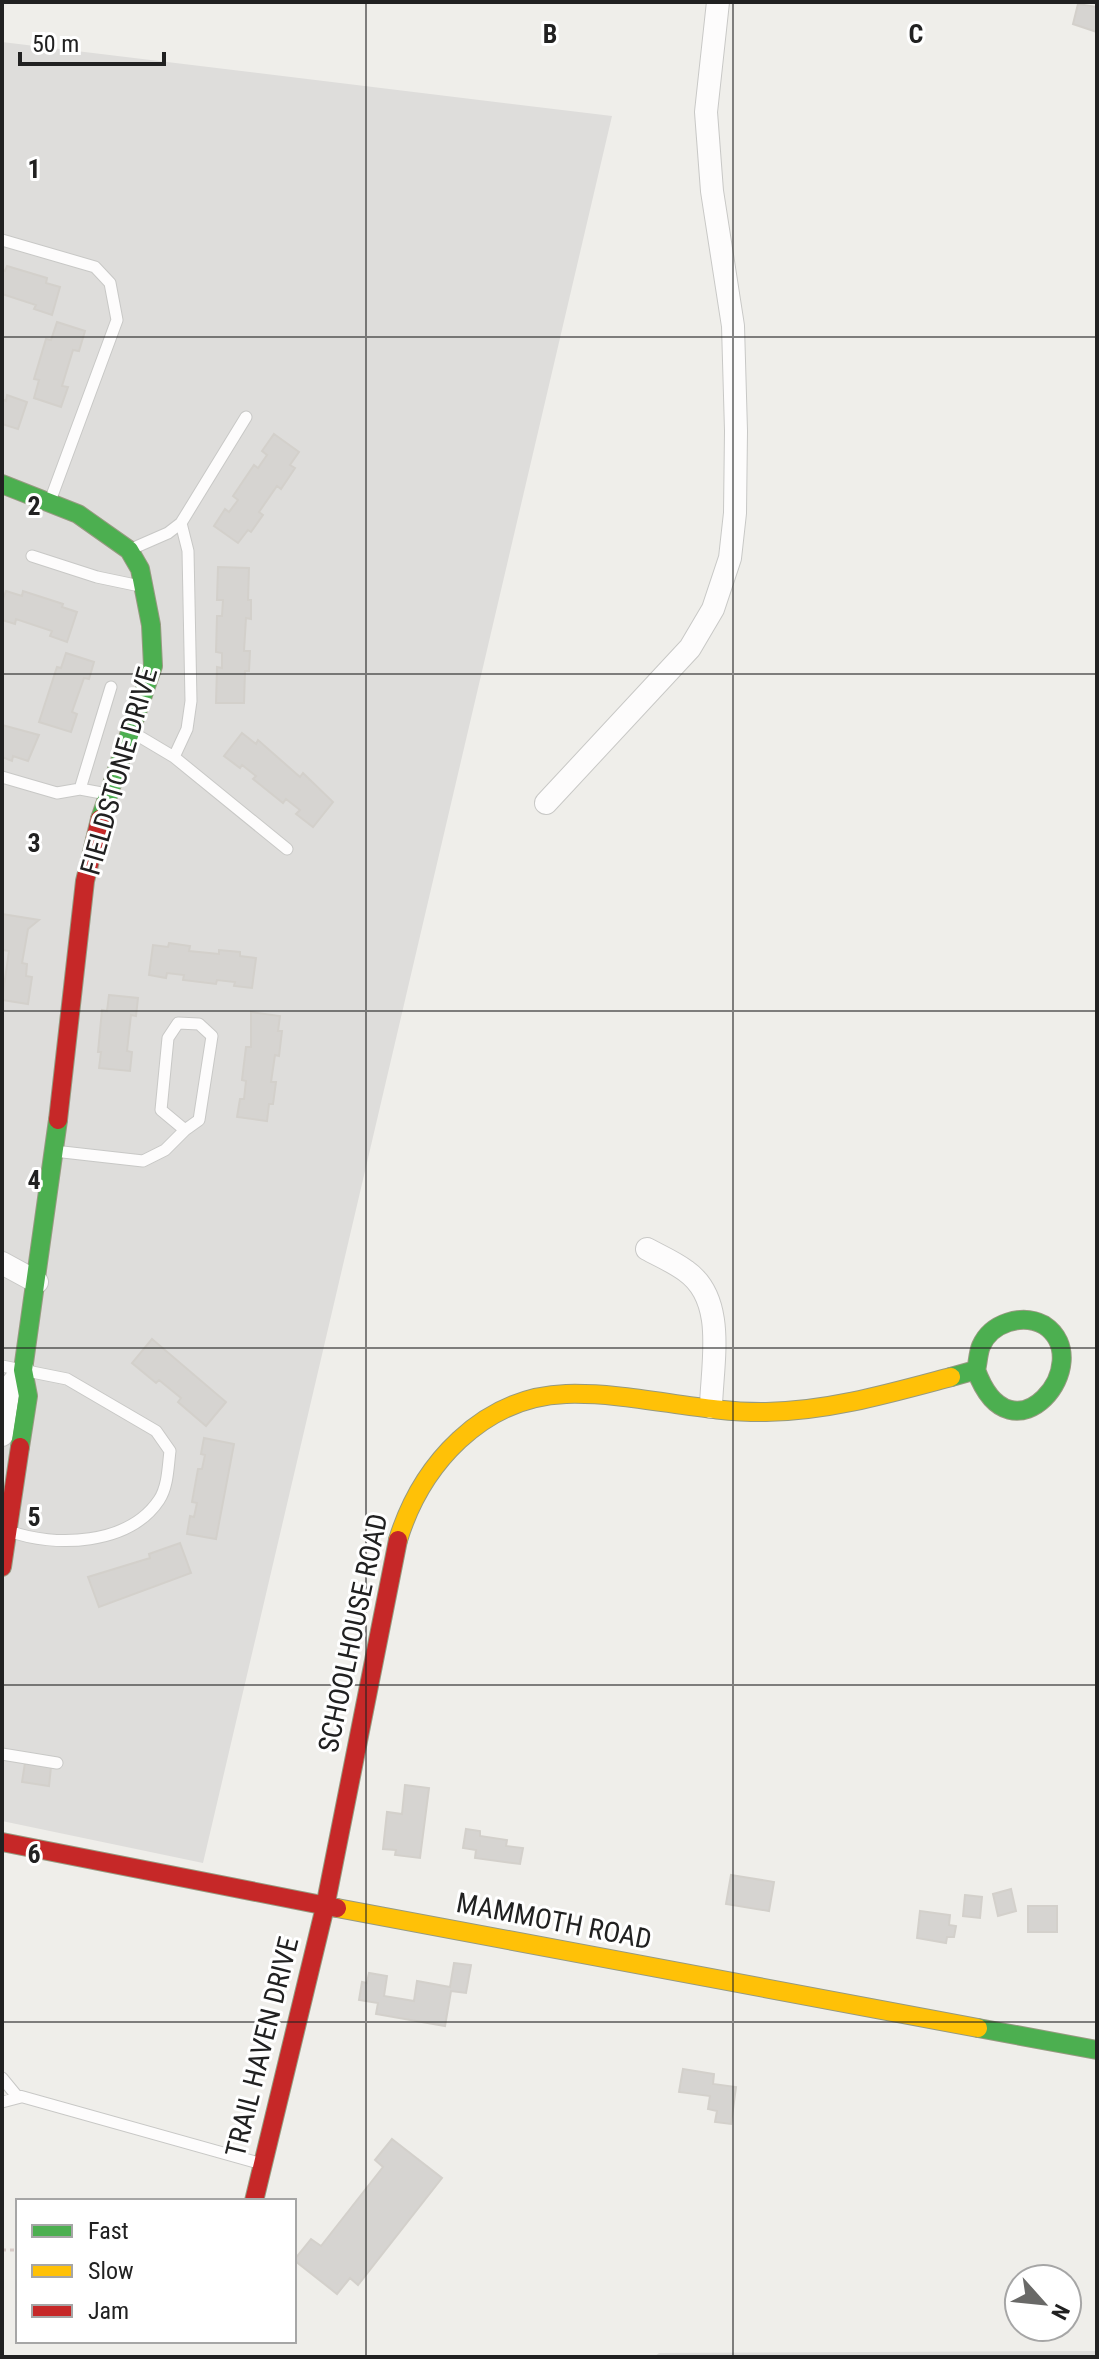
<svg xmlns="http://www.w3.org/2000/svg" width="1099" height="2359" font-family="'Roboto Condensed',sans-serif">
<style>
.residential{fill:#dedddb}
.building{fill:#d6d4d1;stroke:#d3d0cb;stroke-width:2}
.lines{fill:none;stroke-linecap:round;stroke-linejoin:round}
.lane-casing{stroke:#c8c8c6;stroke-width:13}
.street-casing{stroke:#c8c8c6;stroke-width:24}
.fast-casing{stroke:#969a80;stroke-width:20}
.slow-casing{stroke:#969a80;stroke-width:20}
.jam-casing{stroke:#969a80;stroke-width:20}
.path{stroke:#d8cbc8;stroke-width:3;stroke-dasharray:4 4;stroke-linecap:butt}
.lane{stroke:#fdfcfc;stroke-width:11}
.street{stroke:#fdfcfc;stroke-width:22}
.fast{stroke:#4caf50;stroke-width:18}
.slow{stroke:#ffc107;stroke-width:18}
.jam{stroke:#c62828;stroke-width:18}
.grid{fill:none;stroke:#212121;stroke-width:2;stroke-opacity:0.55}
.labels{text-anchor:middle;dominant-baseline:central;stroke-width:6;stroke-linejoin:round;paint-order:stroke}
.street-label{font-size:28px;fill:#212121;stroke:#fff}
.grid-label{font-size:26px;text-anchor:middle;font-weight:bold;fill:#212121;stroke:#fff;stroke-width:6;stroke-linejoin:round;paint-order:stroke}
</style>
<rect width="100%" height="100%" fill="#efeeea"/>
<path class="residential" d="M2,42L612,116L203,1863L2,1821Z
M1097,2351V2357H654L659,2353Z"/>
<path class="building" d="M1078,4L1097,7V32L1073,24Z
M7,266L47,278L46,283L60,287L52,315L34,309L36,305L2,294V270L5,271Z
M57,322L85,331L79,351L73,350L62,386L68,387L61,407L34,398L39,380L34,379L46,339L51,340Z
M7,395L27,402L18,429L2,424V399L6,401Z
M274,434L299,452L290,465L295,468L281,489L277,486L259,512L263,515L251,532L248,530L238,543L214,526L225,509L229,512L238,500L233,496L254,465L258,468L267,455L262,451Z
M218,567L249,568L248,600H251V619L246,618L244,651H250L249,671H245L244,703H216L217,667L222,668V653L216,652L217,616H222L223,600H217Z
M6,591L22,596L23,591L63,604L62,607L77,612L67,642L50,636L52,631L16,619L15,624L2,620V602Z
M66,653L94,662L89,679L84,678L72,712L77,714L71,732L39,722L57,667L61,668Z
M2,725L39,735L28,761L13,756L12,761L2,757Z
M242,733L256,744L258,740L300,777L303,773L333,802L313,827L296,814L300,810L286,799L283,803L253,779L256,776L242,765L240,768L224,756Z
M2,914L39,920L28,929L22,963L27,964L26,976L32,977L28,1004L2,1000L9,951L2,950Z
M169,943L190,946L189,951L219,954V950L240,952V956L256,958L252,988L234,986L235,982L217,980L216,984L183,980L184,975L167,973L166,978L149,975L153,945L168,947Z
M109,995L138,998L136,1016L131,1015L127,1051L132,1052L130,1071L99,1068L101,1052H98L102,1010L107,1011Z
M251,1012L280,1016L278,1031H282L279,1056L275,1055L271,1082H276L273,1104H269L267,1121L237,1117L240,1099H244L246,1081L242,1080L246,1047H251Z
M152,1339L226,1402L206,1426L178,1402L181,1398L159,1380L156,1383L132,1363Z
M204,1438L234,1444L216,1539L187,1534L190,1516L194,1517L197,1503L192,1502L198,1469H202L205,1455L201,1454Z
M180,1543L191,1573L99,1607L88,1577L150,1558L149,1554Z
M25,1763L51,1767L49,1786L22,1782Z
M405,1785L429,1788L420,1858L395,1855L396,1850L383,1849L387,1812L402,1814Z
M466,1829L480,1831V1836L507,1840L506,1846L523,1848L520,1864L475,1858L476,1850L463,1848Z
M731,1875L774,1882L769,1911L726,1904Z
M1011,1889L1016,1911L998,1916L993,1894Z
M965,1895L982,1897L980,1918L963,1916Z
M1028,1906H1057V1932H1028Z
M920,1911L950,1915L949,1925L956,1926L954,1937H947L946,1943L917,1938Z
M454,1963L471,1965L466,1993L451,1991L445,2026L376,2014L378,2003L359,2000L362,1982L367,1983L369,1973L387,1976L384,1996L414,2001L417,1981L450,1987Z
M683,2069L714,2074L713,2084L736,2087L731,2124L715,2122L717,2111L708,2109L710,2096L679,2092Z
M392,2139L442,2178L358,2285L350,2278L337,2294L294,2260L311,2239L321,2246L383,2167L375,2160Z"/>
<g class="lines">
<defs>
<path id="lane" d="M2,240L95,267L110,283L117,320L50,501
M129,550L168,533L181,523L246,417
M32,556L97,577L140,586
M132,732L174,757L287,849
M174,757L187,729L191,701L188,551L181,523
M2,777L57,793L80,789L107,794
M80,789L111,687
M54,1151L143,1161L165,1150L185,1130L199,1120L212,1036L199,1024L178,1023L168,1038L161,1110L185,1130
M2,1366L67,1379L156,1431L170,1451C168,1466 168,1487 159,1500C129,1545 55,1548 9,1531
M2,1754L57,1763
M2,2078L16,2095L262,2164
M2,2102L21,2097"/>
<path id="street" d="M546,803L690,648L713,609L730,558L735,513L736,431L733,326L712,191L706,112L718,2
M647,1249C660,1256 674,1262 686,1271C727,1300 712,1363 711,1407
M2,1263L37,1282
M2,1435L9,1388L23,1370"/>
<path id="fast" d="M2,484L78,514L129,550L140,569L151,625L153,666L100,819
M951,1377L976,1370C1012,1469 1099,1361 1044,1325C1022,1313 991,1323 981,1346C978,1353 978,1363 976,1370
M20,1447L28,1396L23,1370L58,1120
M978,2028L1097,2050"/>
<path id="slow" d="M398,1540C421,1465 482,1397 566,1394C633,1392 699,1413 766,1412C829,1411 891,1393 951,1377
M337,1908L978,2028"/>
<path id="jam" d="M58,1120L85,881L100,819
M2,1567L20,1447
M2,1842L337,1908
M254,2201L325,1907L398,1540"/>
</defs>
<use href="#lane" class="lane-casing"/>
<use href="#street" class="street-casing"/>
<use href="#fast" class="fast-casing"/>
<use href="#slow" class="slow-casing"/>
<use href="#jam" class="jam-casing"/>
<path class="path" d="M2,2250H18"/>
<use href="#lane" class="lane"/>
<use href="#street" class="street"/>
<use href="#fast" class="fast"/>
<use href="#slow" class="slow"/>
<use href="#jam" class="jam"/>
</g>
<path class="grid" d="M366,2V2357M733,2V2357M2,337H1097M2,674H1097M2,1011H1097M2,1348H1097M2,1685H1097M2,2022H1097"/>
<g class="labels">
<g class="street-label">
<text transform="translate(119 771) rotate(-74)">FIELDSTONE DRIVE</text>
<text transform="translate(353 1633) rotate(-78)">SCHOOLHOUSE ROAD</text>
<text transform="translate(554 1921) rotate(11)">MAMMOTH ROAD</text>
<text transform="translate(262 2047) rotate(-76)">TRAIL HAVEN DRIVE</text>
</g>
</g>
<g class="grid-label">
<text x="550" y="43">B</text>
<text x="916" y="43">C</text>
<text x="34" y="178">1</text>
<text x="34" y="515">2</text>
<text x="34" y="852">3</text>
<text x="34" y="1189">4</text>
<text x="34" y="1526">5</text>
<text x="34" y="1863">6</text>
</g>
<rect width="1099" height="2359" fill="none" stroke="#212121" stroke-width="8"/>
<rect x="16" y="2199" width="280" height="144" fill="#ffffff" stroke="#a6a6a6" stroke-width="2"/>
<rect x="32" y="2225" width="40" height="12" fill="#4caf50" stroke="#a6a6a6" stroke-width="2"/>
<text x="88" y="2239" font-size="24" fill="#212121">Fast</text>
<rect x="32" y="2265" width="40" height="12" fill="#ffc107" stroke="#a6a6a6" stroke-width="2"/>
<text x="88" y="2279" font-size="24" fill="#212121">Slow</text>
<rect x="32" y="2305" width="40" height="12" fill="#c62828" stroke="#a6a6a6" stroke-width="2"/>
<text x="88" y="2319" font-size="24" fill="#212121">Jam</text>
<g transform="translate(1043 2303) rotate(117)"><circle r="38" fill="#ffffff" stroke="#a6a6a6" stroke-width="2"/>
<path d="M0-6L14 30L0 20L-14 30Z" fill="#696967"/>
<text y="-12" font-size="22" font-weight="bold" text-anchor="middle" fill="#212121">N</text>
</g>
<path d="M20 52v12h144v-12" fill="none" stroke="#212121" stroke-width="4"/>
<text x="32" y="52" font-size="24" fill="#212121" stroke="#ffffff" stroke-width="6" paint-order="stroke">50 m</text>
</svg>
